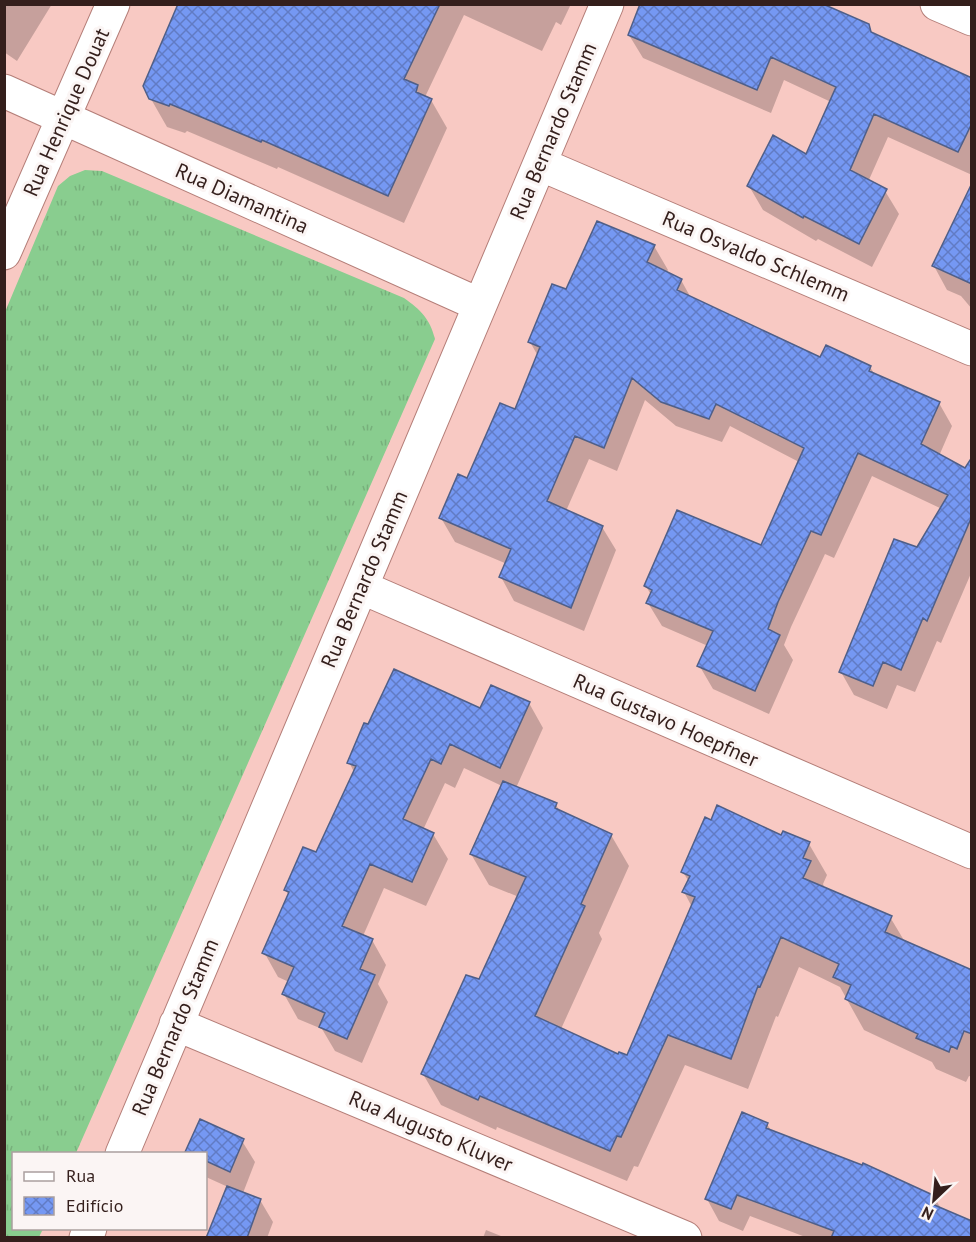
<svg xmlns="http://www.w3.org/2000/svg" width="976" height="1242" font-family="'PT Sans',sans-serif">
<style>
.grass{fill:url(#grass-tufts)}
.shadow{fill:#0003}
.building{fill:url(#building-cross-hatch);stroke:#4f5f88;stroke-width:1.5}
.lines{fill:none;stroke-linecap:round;stroke-linejoin:round}
.minor-casing{stroke:#b47e78;stroke-width:35}
.minor{stroke:#fff;stroke-width:33}
.labels{text-anchor:middle;dominant-baseline:central;stroke-width:6;stroke-linejoin:round;paint-order:stroke}
.street-label{font-size:21px;fill:#341f1c;stroke:#fbf5f4}
</style>
<defs>
<pattern id="grass-tufts" width="24" height="20" patternUnits="userSpaceOnUse" patternTransform="scale(1.5)"><rect width="24" height="20" fill="#89cd8f"/><path d="M3 7l-1-3M5 7V3M7 7l1-3M15 17l-1-3M17 17v-4M19 17l1-3" fill="none" stroke="#77b07b"/></pattern>
<pattern id="building-cross-hatch" width="8" height="8" patternUnits="userSpaceOnUse" patternTransform="scale(1.5)"><rect width="8" height="8" fill="#7598f3"/><path d="M0 0l8 8M0 8l8-8" fill="none" stroke="#617bc4"/></pattern>
</defs>
<rect width="100%" height="100%" fill="#f8c9c3"/>
<path class="grass" d="M85,170L102,171L404,298C421,310 430,319 435,339L76,1153L14,1154V1228L43,1229L39,1237H5V312L58,186L70,176Z"/>
<path class="shadow" d="M4,4H52L17,61L4,52Z
M180,4H571L561,25L556,22L542,51L464,15L425,97L431,100L447,128L404,223L278,167L277,169L187,131L185,133L167,127L151,99Z
M868,25L873,34L972,78V175L888,137L868,182L885,191L899,214L872,267L818,239L816,241L763,210L749,186L807,156L831,102L784,80L771,113L643,58L629,35Z
M972,186V309L961,296L947,290L934,266Z
M654,246L668,270L666,273L681,280L691,298L821,359L870,367L875,375L939,403L952,426L939,456L972,473V571L941,643L937,641L915,692L897,685L887,709L854,695L841,672L942,509L872,476L834,558L825,554L791,627L784,645L793,660L769,714L713,689L699,665L708,646L662,626L648,603L651,595L646,586L761,547L799,462L730,426L722,442L676,426L645,400L617,471L589,459L566,511L602,527L616,550L584,631L514,601L501,577L507,564L455,542L441,518L515,411L538,356L530,342L567,291Z
M529,703L543,728L516,788L556,805L561,813L611,835L629,866L599,933L602,939L561,1029L619,1056L628,1057L692,907L684,892L689,882L683,872L782,837L809,844L827,875L823,884L825,889L890,917L905,942L972,971V1077L969,1076L966,1082L936,1069L932,1062L864,1030L840,987L799,967L778,1017L776,1016L748,1089L685,1065L638,1167L634,1166L627,1181L497,1127L496,1130L441,1105L423,1074L480,981L519,897L489,885L471,854L502,786L464,768L455,788L445,783L423,830L433,834L448,859L426,906L384,888L363,936L372,940L386,965L378,984L388,1002L362,1063L335,1051L322,1029L298,1019L284,994L289,982L278,977L264,952L289,895L285,890L317,854L354,772L349,762L481,710Z
M200,1121L242,1141L255,1162L243,1193L260,1200L273,1222L267,1238H208L228,1187L206,1177V1154L187,1152Z
M767,1124L772,1132L934,1197L942,1210L972,1238H808L750,1216L743,1231L719,1221L707,1199Z
M486,1230L506,1238H483Z"/>
<path class="building" d="M178,4H440L404,79L418,85L416,92L432,99L388,196L262,140L261,142L170,104L169,106L149,99L143,86Z
M640,4H823L869,24L871,32L972,78V123L958,152L874,114L850,170L887,189L859,244L804,216L803,218L747,186L773,135L806,154L836,87L771,57L757,90L628,35Z
M972,183V284L932,266Z
M597,221L655,245L647,262L682,279L677,290L820,357L826,345L871,366L869,371L940,402L921,444L965,468L972,457V516L927,621L923,618L901,670L883,662L873,686L839,672L894,539L917,547L948,495L858,453L821,535L811,531L778,602L768,629L780,635L755,691L697,666L713,631L646,603L652,590L644,586L677,510L761,545L804,448L716,404L709,419L661,402L632,378L604,448L575,436L547,501L603,526L571,608L499,577L511,549L439,518L458,474L467,478L500,403L515,409L540,347L528,342L552,284L566,289Z
M394,669L480,708L491,685L530,702L500,768L450,744L441,764L431,759L403,819L434,833L412,882L370,864L342,926L373,939L360,969L375,975L347,1039L319,1027L325,1013L282,994L294,967L262,953L289,892L284,890L303,847L316,852L356,766L347,763L364,723L368,724Z
M503,781L557,803L555,808L612,834L581,904L585,906L535,1016L618,1054L619,1052L627,1055L695,897L682,892L690,876L681,872L705,817L711,820L717,805L781,835L783,831L810,842L803,858L811,861L803,878L892,916L885,932L972,970V1034L964,1031L957,1049L951,1046L949,1052L916,1038L918,1034L845,999L851,985L833,977L839,964L781,937L760,987L758,986L731,1059L668,1035L621,1137L617,1136L610,1151L480,1096L478,1100L421,1074L466,975L479,979L526,877L470,854Z
M742,1112L768,1123L766,1128L862,1165L863,1163L935,1196L932,1204L972,1221V1238H831L834,1231L737,1195L731,1209L705,1199Z
M200,1119L244,1139L230,1172L206,1161V1154L185,1152Z
M227,1186L261,1199L247,1238H206Z"/>
<g class="lines">
<defs>
<path id="minor" d="M937,4L972,19
M4,91L480,305
M540,164L972,349
M4,253L113,4
M361,587L972,852
M176,1024L685,1238
M122,1154L607,4
M86,1238L90,1228"/>
</defs>
<use href="#minor" class="minor-casing"/>
<use href="#minor" class="minor"/>
</g>
<g class="labels">
<g class="street-label">
<text transform="translate(66 112) rotate(-66)">Rua Henrique Douat</text>
<text transform="translate(553 131) rotate(-67)">Rua Bernardo Stamm</text>
<text transform="translate(242 198) rotate(24)">Rua Diamantina</text>
<text transform="translate(756 256) rotate(23)">Rua Osvaldo Schlemm</text>
<text transform="translate(364 579) rotate(-67)">Rua Bernardo Stamm</text>
<text transform="translate(666 720) rotate(24)">Rua Gustavo Hoepfner</text>
<text transform="translate(175 1027) rotate(-67)">Rua Bernardo Stamm</text>
<text transform="translate(431 1131) rotate(23)">Rua Augusto Kluver</text>
</g>
</g>
<rect width="976" height="1242" fill="none" stroke="#341f1c" stroke-width="12"/>
<rect x="12" y="1152" width="195" height="78" fill="#fbf5f4" stroke="#ab9f9e" stroke-width="1.5"/>
<rect x="24" y="1172" width="30" height="9" fill="#ffffff" stroke="#ab9f9e" stroke-width="1.5"/>
<text x="66" y="1182" font-size="18" fill="#341f1c">Rua</text>
<rect x="24" y="1197" width="30" height="18" fill="url(#building-cross-hatch)" stroke="#ab9f9e" stroke-width="1.5"/>
<text x="66" y="1212" font-size="18" fill="#341f1c">Edifício</text>
<g transform="translate(934 1200) rotate(206)" stroke="#fbf5f4" stroke-width="4.5" paint-order="stroke">
<path d="M0-4.5L10 22L0 15L-10 22Z" fill="#341f1c"/>
<text y="-9" font-size="16" font-weight="bold" text-anchor="middle" fill="#341f1c">N</text>
</g>
</svg>
